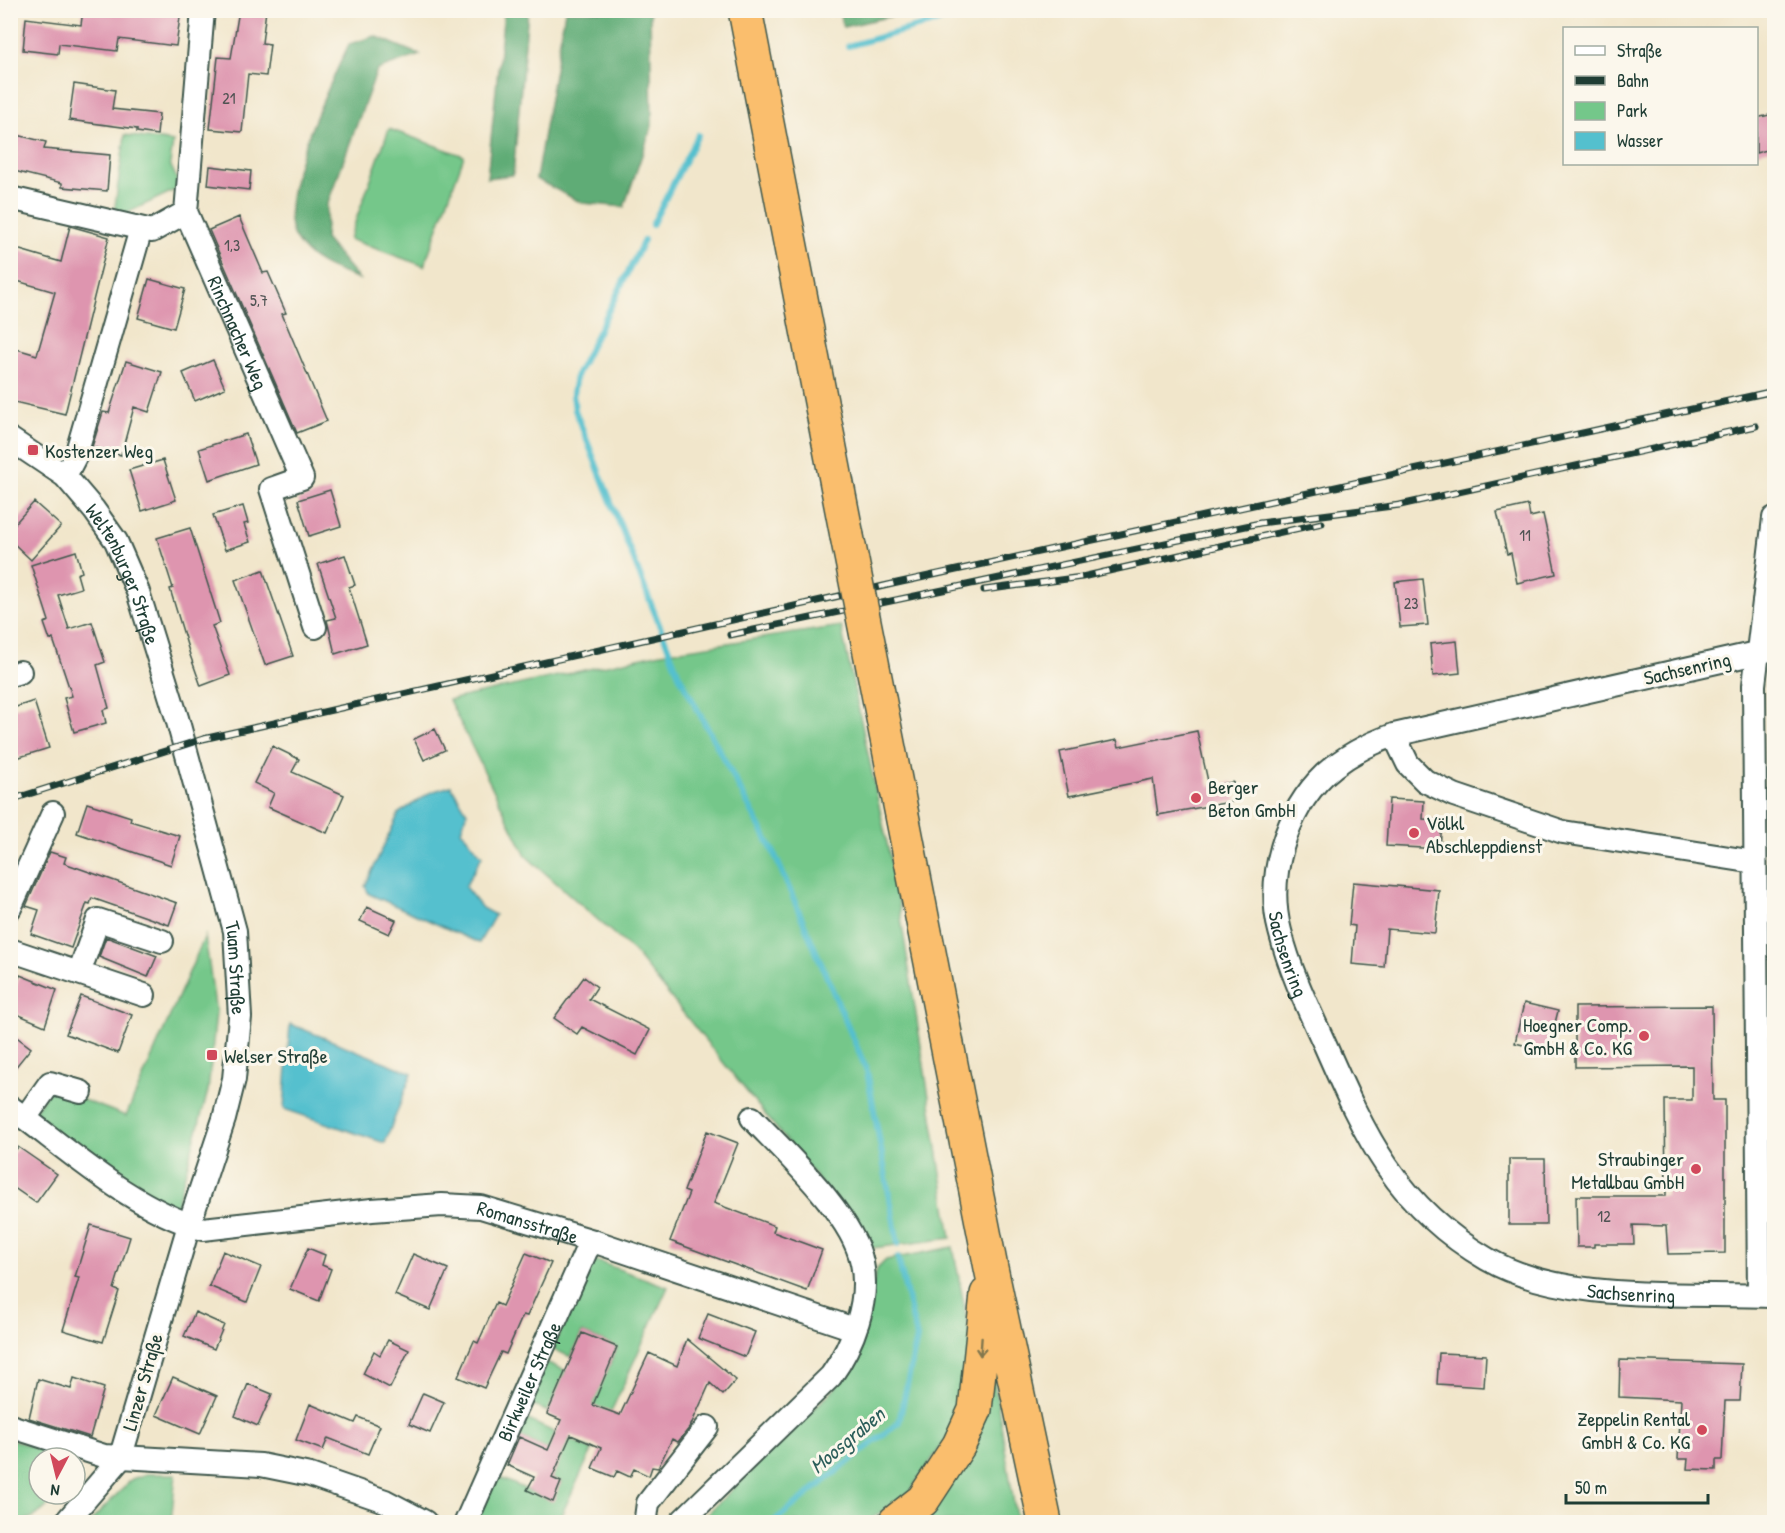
<svg xmlns="http://www.w3.org/2000/svg" width="1785" height="1533" font-family="'Patrick Hand',sans-serif">
<style>
.green{fill:#74c78a;stroke:#4a825f;stroke-width:1.5}
.forest{fill:#5fac76;stroke:#3f7455;stroke-width:1.5}
.water{fill:#54c0ce;stroke:#3a7e81;stroke-width:1.5}
.lines{fill:none;stroke-linecap:round;stroke-linejoin:round}
.stream{stroke:#54c0ce;stroke-width:6}
.building{fill:#de95af}
.minor-casing{stroke:#3e564b;stroke-width:26}
.highway-casing{stroke:#3e564b;stroke-width:36}
.minor{stroke:#fff;stroke-width:22}
.highway{stroke:#fabe6d;stroke-width:33}
.rail-casing{stroke:#1f3d34;stroke-width:7}
.rail{stroke:#fbf7ec;stroke-width:4.5;stroke-dasharray:14;stroke-linecap:butt}
.highway-bridge-casing{stroke:#3e564b;stroke-width:36;stroke-linecap:butt}
.highway-bridge{stroke:#fabe6d;stroke-width:33}
.oneway{stroke:#82774e}
.poi-dot{fill:#d1495b;stroke:#fbf7ec;stroke-width:2}
.labels{text-anchor:middle;dominant-baseline:central;stroke-width:6;stroke-linejoin:round;paint-order:stroke}
.number-label{font-size:16px;fill:#4f5353}
.street-label{font-size:20px;fill:#1f3d34;stroke:#fbf7ec}
.poi-label{font-size:20px;fill:#1f3d34;stroke:#fbf7ec;text-anchor:start}
.water-label{font-size:21px;font-style:italic;fill:#2c5e5a;stroke:#fbf7ec}
</style>
<rect width="100%" height="100%" fill="#fbf7ec"/>
<filter id="ink" filterUnits="userSpaceOnUse"><feTurbulence type="fractalNoise" baseFrequency=".0167" numOctaves="2"/><feDisplacementMap in="SourceGraphic" scale="12" xChannelSelector="R" yChannelSelector="G"/><feConvolveMatrix kernelMatrix="1 2 1 2 8 2 1 2 1" color-interpolation-filters="sRGB"/></filter>
<filter id="wash" filterUnits="userSpaceOnUse"><feTurbulence type="fractalNoise" baseFrequency=".008" numOctaves="4" result="noise"/><feDisplacementMap in="SourceGraphic" scale="24" xChannelSelector="R" yChannelSelector="G"/><feGaussianBlur stdDeviation="1.35" result="paint"/><feColorMatrix in="noise" values="0 0 0 0 0 0 0 0 0 0 0 0 0 0 0 0 0 1.4 0 .05"/><feComposite in="paint" operator="in"/></filter>
<g filter="url(#wash)">
<rect width="100%" height="100%" fill="#f1e6cb"/>
<path class="green" d="M389,129L464,156L424,266L349,239Z
M125,135L173,142L170,164L177,179V189L125,214L114,213Z
M841,626L896,886L951,1238L873,1248L634,952L526,856L449,700L661,653Z
M205,936L216,1013L208,1091L174,1214L31,1116L51,1088L126,1116Z
M953,1247L971,1342L957,1424L909,1492L867,1522H699L836,1387L855,1354L877,1269L886,1260Z
M592,1262H599L668,1287L599,1438L528,1402L546,1362L598,1385L605,1376L617,1347L582,1333L571,1357L552,1349Z
M992,1369L1017,1522H920Z
M522,1417L592,1450L558,1522H475L496,1476L552,1501L561,1482L552,1478L561,1456L520,1437L508,1462L503,1459Z
M11,1439L64,1458H39V1494H58C46,1510 30,1523 11,1522Z
M146,1474H176L171,1522H90L132,1479Z"/>
<path class="forest" d="M504,11H528L513,175L487,178Z
M565,11H650L652,126L624,207L582,203L536,179Z
M839,11V10L914,11L843,27Z
M375,36L420,55L377,70L327,205L325,239L359,279C334,270 310,263 295,238C272,199 331,83 349,44Z"/>
<path class="water" d="M451,786L467,812L461,830L482,856L465,887L482,908L495,915L479,943L369,894L365,886L399,813L431,792Z
M290,1024L412,1073L385,1143L284,1109Z"/>
<g class="lines">
<path class="stream" d="M848,46L978,10
M652,225L698,135
M644,240L576,376L573,394L575,410L679,675L774,853L867,1071L898,1244
M773,1522L899,1422L917,1338L898,1258"/>
</g>
<g id="blocks">
<path class="building" d="M83,10L148,15V12L164,14V10H181L176,46L119,39L117,51L59,44L58,54L23,50L26,18L81,25Z
M239,10H266L262,43L270,44L266,76L248,74L242,132L210,129L218,57L231,58Z
M74,84L115,90L112,109L159,114L157,135L137,132V129L69,120Z
M1774,114V148L1756,153V118Z
M13,134L46,142L44,149L110,155L107,191L62,187V183L10,170Z
M210,166L251,171L249,190L208,185Z
M239,217L263,273L268,272L286,313L282,314L327,421L297,433L209,230Z
M70,226L109,237L65,414L10,401V347L37,355L55,292L10,279V247L61,262Z
M149,279L185,289L174,328L138,318Z
M213,360L225,388L195,401L183,373Z
M126,361L162,372L149,412L134,407L121,455L92,447L103,412L109,413Z
M246,434L256,464L209,480L199,449Z
M163,460L176,500L142,511L129,470Z
M330,490L341,526L309,536L298,500Z
M34,502L61,526L31,560L10,540V529Z
M1528,505L1530,517L1543,514L1556,574L1517,583L1511,553L1507,554L1497,512Z
M243,506L248,523L244,524L250,542L225,550L213,515Z
M190,528L220,623L212,626L230,675L201,686L190,655L170,589L173,588L157,538Z
M76,551L82,572L77,574L81,588L58,595L69,629L92,622L105,662L97,665L109,708L103,710L106,723L74,732L64,698L72,696L53,639L50,640L44,623L49,621L31,565Z
M345,555L355,585L349,587L367,644L335,654L327,620L336,618L318,564Z
M263,570L293,656L265,665L235,580Z
M1423,579L1428,625L1400,627L1395,582Z
M1457,641L1460,673L1433,676L1430,644Z
M34,701L49,748L10,760V709Z
M435,729L445,750L424,760L414,739Z
M1197,731L1209,786L1233,782L1236,801L1158,815L1153,779L1069,796L1060,752L1117,740L1119,747Z
M272,746L299,759L292,772L344,795L327,833L268,807L274,793L254,783Z
M1389,799L1424,801L1423,819L1442,820L1440,849L1386,846Z
M87,803L131,817L130,821L180,836L171,865L77,833Z
M50,852L66,857L64,863L177,903L169,925L92,898L90,904L87,903L71,948L31,934L39,910L26,906Z
M1353,882L1439,890L1435,933L1387,929L1384,967L1352,964L1355,926L1349,925Z
M367,907L396,920L389,934L360,921Z
M106,937L157,956L148,977L99,957Z
M20,975L57,990L45,1026L10,1011V1001Z
M584,977L597,987L589,999L650,1030L637,1055L582,1027L577,1034L554,1018Z
M81,996L132,1015L118,1053L66,1034Z
M1524,1003L1558,1011L1548,1051L1515,1043Z
M1712,1006L1713,1100H1725V1253L1668,1254L1666,1226L1633,1225L1634,1244H1594V1247H1577L1576,1196H1666L1665,1100H1692V1066L1575,1067V1007Z
M10,1032L31,1048L10,1074Z
M707,1131L738,1143L714,1203L775,1226L773,1232L822,1250L807,1291L670,1241L689,1193L684,1191Z
M18,1147L57,1174L36,1203L10,1185V1157Z
M1509,1159H1545L1546,1225H1509Z
M91,1225L130,1237L114,1289L119,1291L103,1342L63,1330L79,1278L75,1277Z
M308,1248L325,1255L322,1265L331,1269L319,1301L290,1289Z
M223,1251L261,1267L247,1302L209,1286Z
M526,1253L551,1263L527,1316L523,1315L506,1354L501,1352L484,1388L458,1377L474,1341L478,1343L496,1303L502,1306Z
M413,1254L448,1269L430,1310L395,1295Z
M195,1312L224,1325L214,1349L184,1336Z
M708,1314L755,1332L745,1357L698,1338Z
M582,1333L617,1347L593,1405L620,1415L649,1353L677,1366L687,1339L736,1380L723,1395L710,1383L690,1427L678,1442L672,1439L658,1468L652,1467L649,1476L634,1469L630,1477L617,1471L614,1477L592,1468L601,1448L571,1435L552,1478L561,1482L553,1502L527,1490L534,1477L507,1465L519,1437L548,1450L561,1420L547,1414Z
M388,1340L409,1350L390,1388L363,1374L374,1351L380,1355Z
M1439,1353L1486,1355L1484,1387L1437,1384Z
M1620,1360L1742,1364L1740,1401H1725L1722,1460H1716V1470L1687,1469L1688,1459H1678L1681,1400L1619,1397Z
M173,1377L217,1396L200,1434L156,1415Z
M74,1378L104,1388L90,1437L29,1418L38,1379L71,1389Z
M248,1384L272,1394L258,1426L235,1416Z
M423,1393L444,1402L430,1433L409,1424Z
M310,1404L355,1423L358,1417L380,1426L368,1454L328,1438L323,1450L296,1440Z"/>
</g>
</g>
<g filter="url(#ink)">
<use href="#blocks" fill-opacity="0" stroke="#3e564b" stroke-width="1.5"/>
<g class="lines">
<defs>
<g id="minor">
<path id="s1" d="M203,10L186,212L302,478L271,489L315,627"/>
<path d="M10,198L152,231L186,212"/>
<path id="s2" d="M10,439L65,476L94,510L116,541L138,592L177,718L235,931L240,1017L234,1079L224,1119L189,1225L120,1459L66,1522"/>
<path d="M65,476L76,455L141,229"/>
<path id="s3" d="M1774,649L1394,735C1368,744 1345,756 1325,774C1285,812 1266,878 1280,931C1290,971 1308,1008 1325,1045C1365,1136 1396,1206 1487,1259C1564,1304 1687,1292 1774,1296"/>
<path d="M10,675L20,672"/>
<path d="M1394,735L1408,764L1425,781L1454,795L1563,832L1755,862"/>
<path d="M10,908L53,813"/>
<path d="M10,950L144,995"/>
<path d="M79,973L98,920L162,941"/>
<path id="s4" d="M10,1107C70,1151 131,1208 203,1229L372,1210L442,1205L481,1207L593,1241L854,1329"/>
<path d="M25,1118L50,1083L81,1092"/>
<path d="M1759,1295L1754,685L1774,518"/>
<path d="M10,1426L104,1456L261,1465L310,1475L385,1501L425,1522"/>
<path id="s5" d="M466,1522L586,1251L593,1241"/>
<path d="M648,1522L646,1518L648,1503L707,1427"/>
<path d="M681,1522L831,1376C853,1345 870,1301 862,1263C853,1215 785,1153 752,1118"/>
</g>
<path id="highway" d="M745,10L847,536
M869,647L991,1268L1045,1522
M895,1522L923,1500L959,1445L975,1410L987,1294"/>
</defs>
<use href="#minor" class="minor-casing"/>
<use href="#highway" class="highway-casing"/>
<use href="#minor" class="minor"/>
<use href="#highway" class="highway"/>
<defs>
<path id="rail" d="M984,590L1082,577L1322,523
M730,635L1260,523L1400,505L1756,426
M10,800L203,739L897,583L1774,391"/>
</defs>
<use href="#rail" class="rail-casing"/>
<use href="#rail" class="rail"/>
<defs>
<path id="highway-bridge" d="M847,536L869,647"/>
</defs>
<use href="#highway-bridge" class="highway-bridge-casing"/>
<use href="#highway-bridge" class="highway-bridge"/>
</g>
<defs><path id="oneway-shaft" d="M-6 0H5M1.5-3L5.5 0L1.5 3" fill="none" stroke-width="1.6" stroke-linecap="round" stroke-linejoin="round" transform="scale(1.5)"/></defs>
<use class="oneway" href="#oneway-shaft" transform="translate(981 1347) rotate(94)"/>
</g>
<g class="poi-dot">
<rect x="27" y="444" width="12" height="12" rx="3"/>
<circle cx="1196" cy="798" r="6"/>
<circle cx="1414" cy="833" r="6"/>
<circle cx="1644" cy="1036" r="6"/>
<rect x="206" y="1049" width="12" height="12" rx="3"/>
<circle cx="1696" cy="1169" r="6"/>
<circle cx="1702" cy="1430" r="6"/>
</g>
<g class="labels">
<g class="number-label">
<text x="229" y="98">21</text>
<text x="232" y="245">1,3</text>
<text x="259" y="300">5,7</text>
<text x="1525" y="535">11</text>
<text x="1411" y="603">23</text>
<text x="1604" y="1216">12</text>
</g>
<g class="street-label">
<text stroke="none"><textPath href="#s1" startOffset="334">Rinchnacher Weg</textPath></text>
<text stroke="none"><textPath href="#s2" startOffset="182">Weltenburger Straße</textPath></text>
<text transform="translate(1687 668) rotate(-13)">Sachsenring</text>
<text stroke="none"><textPath href="#s3" startOffset="664">Sachsenring</textPath></text>
<text stroke="none"><textPath href="#s2" startOffset="594">Tuam Straße</textPath></text>
<text stroke="none"><textPath href="#s4" startOffset="558">Romansstraße</textPath></text>
<text stroke="none"><textPath href="#s3" startOffset="1186">Sachsenring</textPath></text>
<text stroke="none"><textPath href="#s5" startOffset="154">Birkweiler Straße</textPath></text>
<text transform="translate(142 1382) rotate(-74)">Linzer Straße</text>
</g>
<g class="poi-label">
<text x="45" y="450">Kostenzer Weg</text>
<text x="1208" y="786">Berger<tspan x="1208" dy="23">Beton GmbH</tspan></text>
<text x="1426" y="822">Völkl<tspan x="1426" dy="23">Abschleppdienst</tspan></text>
<text x="1632" y="1024" text-anchor="end">Hoegner Comp.<tspan x="1632" dy="23">GmbH &amp; Co. KG</tspan></text>
<text x="224" y="1055">Welser Straße</text>
<text x="1684" y="1158" text-anchor="end">Straubinger<tspan x="1684" dy="23">Metallbau GmbH</tspan></text>
<text x="1690" y="1418" text-anchor="end">Zeppelin Rental<tspan x="1690" dy="23">GmbH &amp; Co. KG</tspan></text>
</g>
<g class="water-label">
<text transform="translate(847 1440) rotate(-40)">Moosgraben</text>
</g>
</g>
<rect width="1785" height="1533" fill="none" stroke="#fbf7ec" stroke-width="36"/>
<rect x="1563" y="27" width="195" height="138" fill="#fbf7ec" stroke="#a3ada2" stroke-width="1.5"/>
<rect x="1575" y="46" width="30" height="9" fill="#ffffff" stroke="#a3ada2" stroke-width="1.5"/>
<text x="1617" y="57" font-size="18" fill="#1f3d34">Straße</text>
<rect x="1575" y="76" width="30" height="9" fill="#1f3d34" stroke="#a3ada2" stroke-width="1.5"/>
<text x="1617" y="87" font-size="18" fill="#1f3d34">Bahn</text>
<rect x="1575" y="102" width="30" height="18" fill="#74c78a" stroke="#a3ada2" stroke-width="1.5"/>
<text x="1617" y="117" font-size="18" fill="#1f3d34">Park</text>
<rect x="1575" y="132" width="30" height="18" fill="#54c0ce" stroke="#a3ada2" stroke-width="1.5"/>
<text x="1617" y="147" font-size="18" fill="#1f3d34">Wasser</text>
<g transform="translate(57 1476) rotate(187)"><circle r="28" fill="#fbf7ec" stroke="#a3ada2" stroke-width="1.5"/>
<path d="M0-4.5L10 22L0 15L-10 22Z" fill="#d1495b"/>
<text y="-9" font-size="16" font-weight="bold" text-anchor="middle" fill="#1f3d34">N</text>
</g>
<path d="M1566 1494v9h142v-9" fill="none" stroke="#1f3d34" stroke-width="3"/>
<text x="1575" y="1494" font-size="18" fill="#1f3d34" stroke="#fbf7ec" stroke-width="4.5" paint-order="stroke">50 m</text>
</svg>
